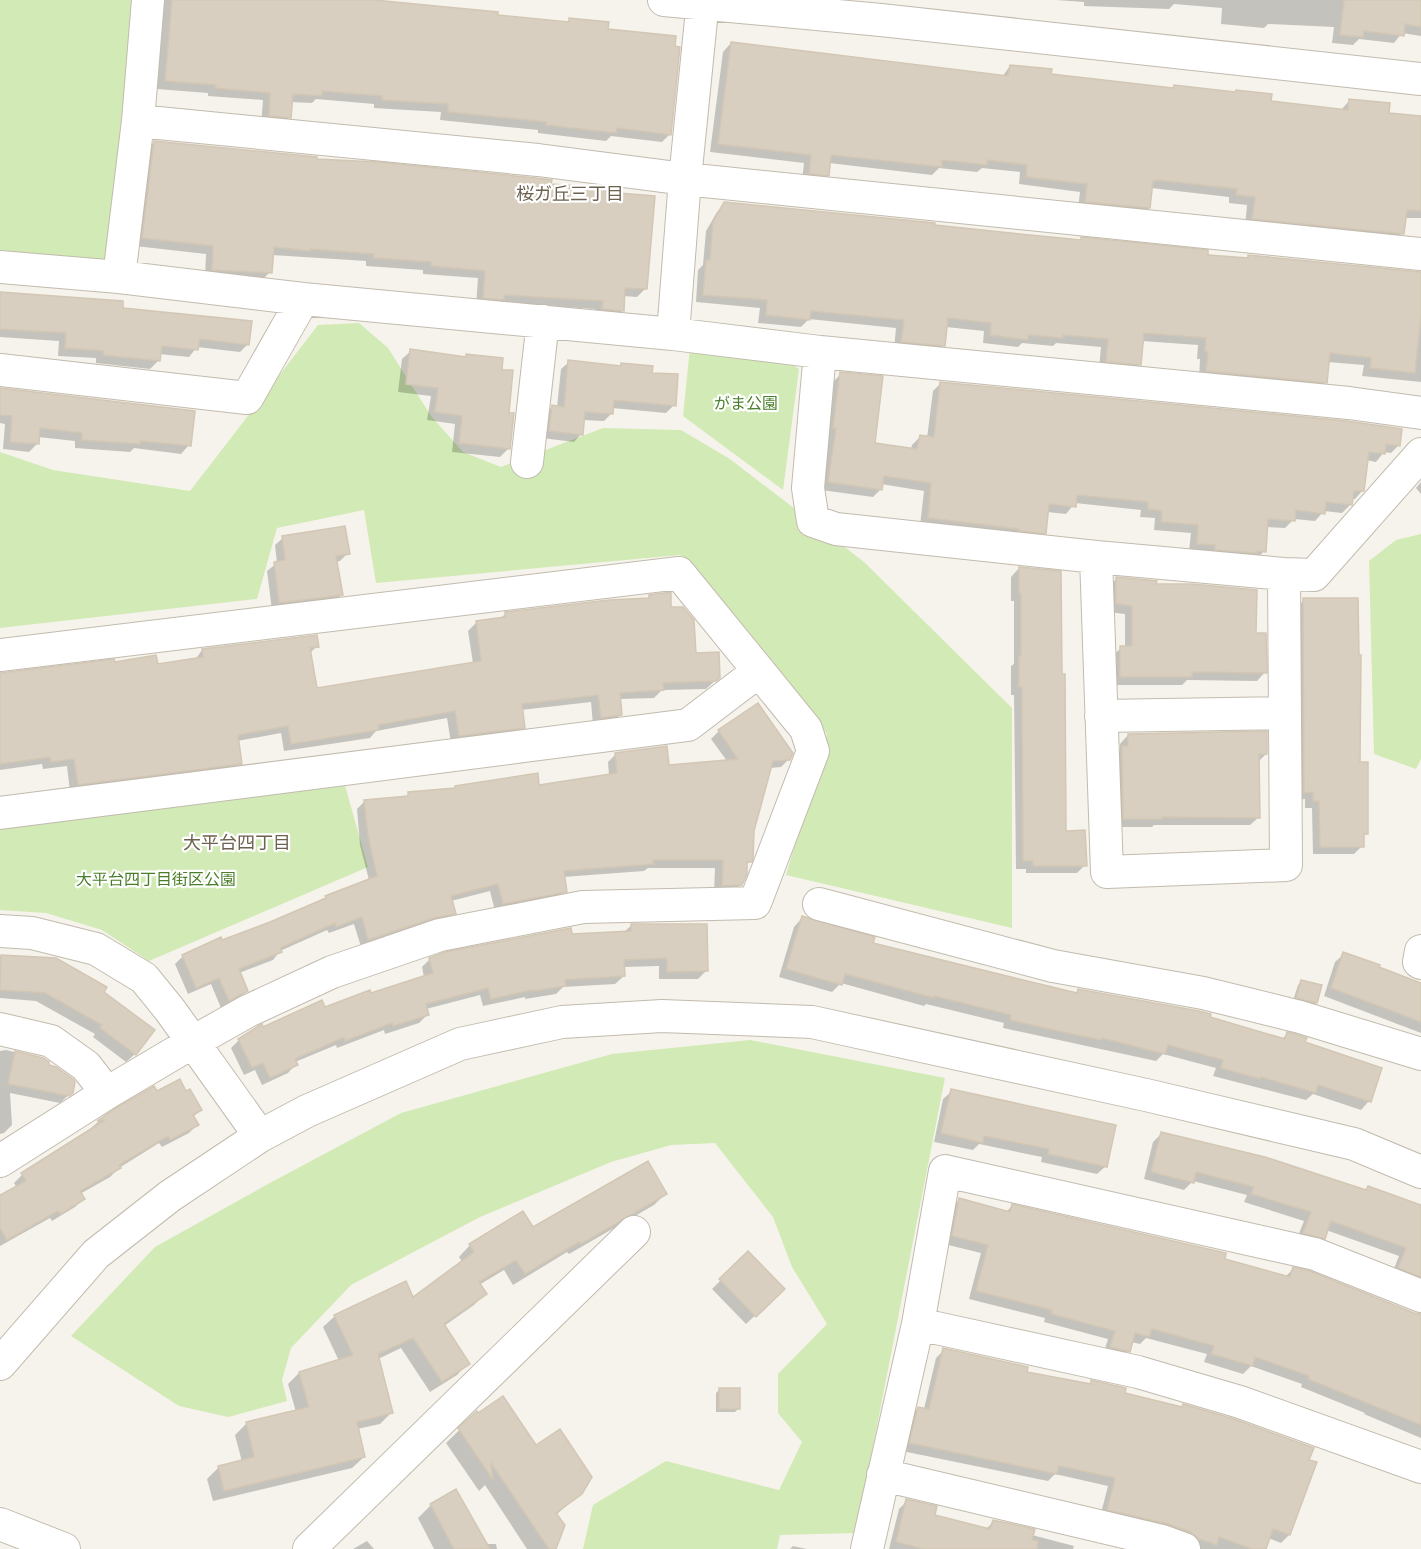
<svg xmlns="http://www.w3.org/2000/svg" width="1421" height="1549" font-family="'IBM Plex Sans','Noto Sans JP',sans-serif">
<style>
.green{fill:#d2eab5}
.shadow{fill:#0003}
.building{fill:#d8cfc1;stroke:#d3c7b4;stroke-width:1.5}
.lines{fill:none;stroke-linecap:round;stroke-linejoin:round}
.minor-casing{stroke:#c2bbae;stroke-width:34}
.minor{stroke:#fff;stroke-width:32}
.labels{text-anchor:middle;dominant-baseline:central;stroke-width:4.5;stroke-linejoin:round;paint-order:stroke}
.park-label{font-size:16px;fill:#4a7f2a;stroke:#fff}
.neighbourhood-label{font-size:18px;fill:#6e6250;stroke:#fff}
</style>
<rect width="100%" height="100%" fill="#f6f3ec"/>
<path class="green" d="M0,0H138L107,262L0,250Z
M359,323L388,348L431,416L463,452L501,467L603,428L681,430L730,459L864,562L1012,708V928L786,875L827,734L680,555L376,583L364,510L277,528L257,599L0,628V452L53,470L190,491L318,325Z
M690,348L782,358L799,369L783,490L683,416Z
M1421,534V759L1416,769L1374,754L1369,561L1396,540Z
M344,782L368,867L149,961L102,930L46,913L0,910V827Z
M750,1040L945,1078L856,1533L780,1535L777,1549H583L593,1505L666,1461L779,1490L802,1442L778,1413V1374L827,1324L792,1267L773,1217L715,1143L671,1145L611,1162L480,1217L351,1285L291,1348L282,1380L287,1401L228,1417L179,1406L71,1336L155,1247L268,1184L401,1113L612,1054Z"/>
<path class="shadow" d="M162,0H374L496,16L567,23L570,20L607,30L670,134L662,142L611,136L606,141L538,133V130L440,120L441,112L374,108V104L316,99L312,103L291,102L289,117L281,126L261,124L263,100L208,96V93L157,89L163,19H160Z
M1056,0H1421V36L1402,33L1394,43L1359,39L1353,45L1332,43L1334,27L1268,24L1264,28L1221,24L1222,8L1174,4L1169,9L1084,6V2Z
M731,43L1002,77L1010,66L1050,75L1171,90L1174,87L1269,102L1341,110L1349,101L1387,114L1421,117V218H1404L1402,233L1394,242L1245,226L1247,205L1229,203V197L1151,188L1149,208L1141,216L1078,209L1080,192L1019,184L1020,172L982,168L977,172L939,168L932,175L829,163L827,175L819,183L802,181L804,163L710,152L723,52Z
M154,142L550,185L645,289L637,297L623,296L622,311L614,319L595,317V309L499,303L476,306L478,278L423,274V270L366,266V261L272,255L270,272L262,280L205,278L206,254L135,246L146,150Z
M725,204L1080,241L1082,239L1206,256L1245,260L1249,256L1421,275V382L1362,376L1364,365L1327,362L1325,382L1317,390L1199,379L1200,359H1197L1198,345L1142,341L1140,364L1131,372L1099,369L1101,347L1056,343L1053,346L1022,343L1018,347L983,343L984,331L946,327L944,345L936,353L894,349L896,328L809,319L801,327L758,323L760,308L696,302L698,270L703,265L706,231L717,212Z
M0,292L121,309L248,344L240,352L197,347L189,357L159,354V360L150,369L96,363V358L58,356L59,341L0,337Z
M411,351L465,358L501,371L507,414L508,449L500,457L452,452L455,424L427,420L431,396L398,392L402,359Z
M569,362L619,367L621,365L674,405L666,413L612,408V413L604,421L583,420L581,434L574,442L542,438L544,415L552,407H557L561,369Z
M841,374L873,444L911,449L912,445L920,437L927,438L933,391L941,383L1399,445L1391,453L1384,452L1376,462L1366,460L1363,490L1355,499H1351L1350,505L1342,513L1324,511L1315,521L1294,519L1285,528L1266,527L1264,551L1256,560L1189,551L1191,533L1154,530L1155,518L1140,517L1141,510L1075,503L1066,514L1047,512L1045,533L1037,541L920,526L924,491L881,484V489L873,497L821,490L829,436L826,435L833,382Z
M0,390L189,445L181,454L134,448L130,452L75,448V441L38,437L37,444L29,452L3,449L5,424L0,423Z
M1421,482V494L1416,488Z
M283,538L348,553L340,561L336,562L341,595L334,603L272,610L267,571L277,563L275,545Z
M1019,568L1064,832L1085,865L1077,873H1026V869H1016L1014,695H1011V666L1014,664V601H1011V577Z
M1117,578L1155,585L1255,635L1265,672L1257,681L1187,680L1182,685H1113L1112,656L1121,648H1125V614L1108,612L1109,587Z
M650,596L670,609L694,654L719,677L706,689L662,690L654,698L619,699L620,715L612,723L593,725L591,702L521,710L523,727L515,735L451,743L447,718L376,731L370,738L284,751L281,733L237,741L240,763L232,771L70,792L67,766L43,769L42,764L0,770V675L113,664L157,666L195,660L202,650L317,646L309,654L315,690L473,663L468,631L476,623L500,619L505,614L646,600Z
M1304,600L1359,763L1367,833L1362,837V846L1354,854H1313L1312,808H1305V799L1296,800V608Z
M757,705L789,759L781,767L770,768L752,831L750,861L746,865L741,884L733,893H714L715,868H648L644,871L563,877L565,891L557,899L495,911L490,891L451,901L454,913L446,921L361,947L354,924L329,933L327,930L280,951L273,960L239,973L246,991L238,999L221,1008L211,984L188,994L175,964L183,956L220,939L221,941L270,923L321,901L326,897L369,880L360,845L357,809L365,801L405,798L409,794L538,787L609,776L608,762L616,754L668,767L727,761L711,739L719,731Z
M1128,735L1266,754L1258,762L1259,817L1250,825H1154L1152,827H1115L1114,756L1120,750V744Z
M802,918L871,944L1075,994L1079,990L1209,1018L1282,1039L1287,1034L1304,1043L1369,1101L1361,1110L1313,1094L1306,1100L1213,1076L1216,1068L1163,1054L1156,1061L1003,1028L1004,1023L926,1004L924,1006L841,983L832,992L779,977L794,927Z
M632,925L706,971L698,979H659V966L623,967L624,976L615,984L563,987L556,994L525,999V997L483,1006L480,995L426,1009L428,1014L419,1023L385,1034L384,1030L337,1048L336,1045L295,1062L296,1064L288,1073L262,1085L255,1070L244,1075L231,1048L243,1036L262,1029L424,977L422,967L430,959L571,935L624,932Z
M1344,954L1421,983V1033L1324,996L1335,962Z
M0,956L56,960L102,993L135,1054L126,1062L93,1037L95,1034L36,1001L0,998Z
M1302,981L1316,1003L1312,1006L1293,1001L1298,985Z
M6,1050L43,1059L47,1067L72,1092L60,1103L10,1093L12,1125L4,1133L0,1134V1051Z
M153,1088L156,1093L186,1094L200,1110L193,1117L197,1125L189,1133L162,1147L159,1143L119,1168L110,1177L80,1194L83,1199L75,1207L52,1221L50,1218L0,1246V1197L17,1188L14,1183L22,1175L95,1128H91L98,1122Z
M952,1091L1106,1166L1097,1174L1041,1162L1042,1157L979,1144L973,1150L934,1142L943,1099Z
M1161,1134L1365,1191L1368,1188L1421,1212V1281L1391,1276L1399,1256L1326,1230L1324,1238L1316,1246L1296,1241L1304,1221L1244,1202L1247,1195L1193,1181L1184,1190L1144,1179L1153,1142Z
M665,1194L654,1205L569,1254L567,1252L513,1285L504,1270L479,1285L485,1293L474,1305L444,1326L468,1363L457,1375L430,1392L401,1348L378,1359L391,1413L380,1424L357,1429L364,1457L352,1468L213,1501L207,1479L219,1467L242,1462L235,1435L246,1424L296,1412L288,1384L299,1373L339,1361L323,1327L335,1316L413,1299L463,1263L459,1257L470,1245Z
M959,1200L1006,1212L1012,1206L1285,1277L1293,1269L1421,1316V1438L1364,1414L1365,1413L1301,1387L1302,1384L1251,1366L1243,1374L1204,1362L1207,1354L1146,1338L1140,1344L1131,1342L1128,1351L1120,1359L1103,1355L1108,1339L1044,1322L1045,1318L969,1299L981,1253L944,1244L951,1208Z
M748,1253L783,1289L746,1324L712,1289Z
M944,1350L1025,1373L1089,1385L1092,1382L1315,1463L1289,1535L1281,1543L1268,1538L1264,1549H1192L1100,1517L1108,1486L1055,1474L1048,1481L902,1451L910,1416L918,1408L924,1409L936,1358Z
M720,1389L739,1408L735,1412H716V1393Z
M477,1413L536,1447L581,1493L556,1515L554,1549H527L485,1485L479,1491L446,1443Z
M907,1501L933,1516L985,1530L994,1521L1032,1535L1074,1546L1073,1549H889L899,1509Z
M431,1505L486,1544H496L497,1549H434L418,1518Z
M367,1541L374,1549H353Z
M793,1546L807,1549H790Z"/>
<path class="building" d="M172,0H374L498,12V15L569,22V18L609,22L608,29L676,36L675,46L680,47L671,135L617,128L616,133L546,125V122L448,112V104L382,100V96L322,91V96L293,94L291,118L269,116L270,93L215,88L216,85L165,81Z
M1344,0H1421V27L1405,24L1404,36L1364,31L1363,37L1340,35Z
M731,42L1008,76L1010,65L1052,69L1051,74L1121,82L1173,88L1174,85L1235,92L1236,90L1272,94L1271,101L1348,110L1349,99L1390,103L1389,113L1421,116V211L1407,210L1404,234L1252,219L1255,197L1236,195L1237,189L1157,180L1153,181L1150,208L1085,202L1087,184L1026,177L1027,165L987,160V165L942,160V167L831,155L829,176L809,174L811,155L718,144Z
M154,141L317,157V159L378,162L536,178L552,180L551,184L606,188V192L655,196L647,289L625,288L624,311L602,309L603,301L504,295V300L483,298L485,271L431,266V262L374,258V254L310,249V251L274,247L272,273L212,270L213,246L142,238Z
M724,202L935,223V225L1020,234L1081,240V237L1208,250V255L1248,258V255L1421,272V317L1415,373L1370,368L1371,358L1330,353L1327,383L1206,371L1208,352L1205,351L1206,338L1144,333L1141,365L1106,362L1108,339L1063,335V338L1028,335V340L990,335L991,323L948,318L945,346L901,342L904,320L811,311L810,320L766,315L767,300L703,295L706,260H710L713,222Z
M0,292L123,301V308L252,321L249,345L200,339L198,350L162,346L160,361L103,355L104,351L65,348L66,333L0,329Z
M410,349L466,357V354L503,358L502,370H513L509,413H514L510,449L459,443L462,416L435,412L438,388L406,384Z
M568,360L621,366V363L653,366L652,373L678,374L676,406L614,400L613,414L585,412L583,435L549,431L552,405L564,407Z
M840,372L883,376L875,443L917,449L920,435L934,437L940,382L1347,421L1402,429L1400,446L1386,444L1385,454L1369,452L1364,491H1354L1352,505L1326,502L1325,514L1296,510L1295,521L1268,519L1266,552L1257,551V553L1215,550V545L1197,544L1198,525L1161,522L1162,511L1148,509V502L1077,495L1076,507L1049,504L1046,534L1019,531V529L928,518L931,483L884,476L882,490L828,482L836,428H833Z
M0,388L195,411L191,446L140,441V444L82,440V433L40,428L39,444L10,442L12,416L0,415Z
M345,526L350,554L336,556L343,595L279,603L274,562L285,560L282,536Z
M1019,567L1061,571L1062,674H1065L1066,831L1085,830L1087,866H1033V861H1023L1022,687H1019V656H1021V593H1019Z
M1116,577L1157,581L1156,584H1192L1257,590L1256,633H1266L1267,673L1192,672V677H1120V646H1132V606L1116,604Z
M671,592V607H683L694,620L696,653L719,652L720,678L716,681L663,683L664,690L620,693L622,715L601,718L598,695L522,704L525,728L459,736L455,711L378,725L379,730L291,744L288,726L238,735L242,764L78,785L74,759L51,762L50,757L0,764V673L114,659L115,662L156,655L158,664L203,657L202,649L317,635L319,647L310,648L317,688L481,661L476,621L505,617V612L609,600L649,598V595Z
M1303,598H1358L1359,655H1361L1360,762H1368V834H1364V847H1320L1319,801H1313V792L1304,793Z
M758,703L793,753L790,760L773,761L754,831L753,858L752,862H747V874L742,885L722,886L723,860H653L654,864L564,871L567,892L503,904L498,884L451,896L456,914L434,918L368,940L362,917L336,927L335,923L280,948L282,952L239,969L248,991L229,1001L219,978L196,988L182,955L221,937L222,940L270,922L326,898L325,896L377,876L368,836L364,800L408,796V792L455,788V786L538,773L539,785L617,773L615,753L667,746L669,765L738,759L718,730Z
M1267,731V754H1259L1260,818L1162,817V819H1123L1122,746H1128V734Z
M802,916L875,937L873,943L1015,978L1077,993L1078,989L1199,1011L1211,1014L1210,1017L1285,1039L1287,1032L1295,1034L1307,1038L1305,1042L1382,1068L1371,1102L1318,1085L1316,1093L1261,1077L1260,1079L1221,1068L1223,1060L1168,1045L1165,1054L1102,1038V1040L1067,1033L1010,1020L1011,1015L934,996V998L845,974L842,985L786,969Z
M631,924H707L708,971L667,972V958L624,960L625,976L565,980L566,986L533,991V990L491,999L488,988L426,1004L429,1015L393,1026L392,1023L345,1041L344,1037L295,1059L298,1065L270,1078L263,1063L252,1068L238,1039L262,1024L263,1027L322,1000L325,1007L370,990L371,993L433,973L429,958L445,952L571,928L572,934L631,931Z
M1343,952L1380,965L1379,967L1421,983V1022L1331,988Z
M1,955L56,958L107,987L104,992L155,1030L136,1055L100,1028L102,1025L45,993L0,990Z
M1301,980L1322,985L1317,1003L1296,998Z
M15,1051L43,1058L49,1062V1065L56,1067L73,1079L75,1082L73,1093L69,1096L8,1084Z
M180,1079L186,1091L190,1089L202,1110L193,1115L199,1125L170,1140L168,1136L119,1165L121,1168L80,1191L85,1199L61,1214L58,1211L7,1240L0,1228V1195L26,1181L21,1173L105,1120L97,1121L116,1108L154,1086L157,1091Z
M951,1089L1116,1125L1107,1167L1048,1154L1049,1149L984,1136L983,1143L941,1133Z
M1161,1132L1265,1157L1366,1190L1368,1186L1421,1205V1277L1398,1268L1406,1248L1331,1221L1325,1239L1303,1233L1311,1212L1251,1194L1254,1187L1196,1172L1194,1183L1151,1172Z
M648,1161L667,1194L581,1244L579,1242L525,1274L516,1260L479,1282L487,1294L444,1324L470,1364L442,1382L413,1338L378,1354L393,1413L357,1422L365,1457L224,1491L218,1466L254,1457L246,1422L309,1407L299,1372L353,1355L334,1315L406,1281L413,1297L474,1252L469,1244L523,1211L533,1227Z
M959,1198L1010,1212L1012,1204L1226,1253L1225,1259L1290,1277L1293,1267L1310,1271L1414,1313L1421,1314V1425L1308,1379L1309,1376L1255,1357L1253,1366L1211,1354L1214,1346L1152,1329L1149,1337L1135,1333L1130,1352L1110,1347L1115,1331L1051,1314L1052,1310L976,1291L988,1245L952,1236Z
M748,1251L785,1289L756,1317L719,1279Z
M943,1348L1028,1367L1027,1372L1091,1384V1380L1126,1388L1125,1393L1182,1407L1183,1404L1234,1419L1314,1448L1309,1460L1317,1462L1290,1535L1273,1529L1266,1549H1252L1219,1537L1217,1545L1199,1539L1190,1532L1168,1524L1107,1510L1115,1478L1059,1466L1057,1474L909,1443L918,1407L929,1409Z
M719,1388H740V1409H719Z
M503,1396L536,1445L560,1429L592,1477L582,1494L556,1513L565,1525L556,1549H549L491,1463L493,1480L458,1428L477,1411L478,1413Z
M456,1489L490,1549H454L430,1504Z
M906,1499L937,1506L935,1515L990,1529L993,1520L1035,1529L1032,1540L1038,1541L1037,1549H924L896,1542Z"/>
<g class="lines">
<defs>
<path id="minor" d="M664,0L881,20L1421,79
M138,121L538,160L685,179L1421,254
M0,267L119,277L303,299L673,334L820,352L1349,403L1421,413
M119,277L138,121L148,0
M673,334L685,179L703,0
M820,352L808,488L813,521L836,529L1096,557L1284,574L1314,575L1421,454
M0,370L247,398L303,299
M527,462L543,321
M1096,557L1107,872L1286,865L1284,574
M0,655L679,573L806,729L813,751L755,903L583,907L440,935L332,972L248,1011L193,1042L107,1093L0,1161
M1101,716L1285,713
M0,813L688,725L759,671
M819,904L1053,966L1203,993L1300,1017L1421,1054
M0,931L32,933L96,949L144,978L170,1010L260,1136
M1421,951L1419,962L1421,963
M0,1029L51,1041L86,1066L107,1093
M918,1324L1138,1372L1240,1402L1421,1467
M0,1364L96,1254L170,1196L260,1136L307,1111L460,1044L562,1022L662,1016L812,1022L1146,1095L1354,1144L1421,1172
M883,1475L1162,1541L1184,1549
M0,1524L64,1549
M309,1549L634,1232
M867,1549L918,1324L945,1171L1315,1254L1421,1296"/>
</defs>
<use href="#minor" class="minor-casing"/>
<use href="#minor" class="minor"/>
</g>
<g class="labels">
<g class="park-label">
<text x="746" y="403">がま公園</text>
<text x="156" y="879">大平台四丁目街区公園</text>
</g>
<g class="neighbourhood-label">
<text x="570" y="193">桜ガ丘三丁目</text>
<text x="237" y="842">大平台四丁目</text>
</g>
</g>
</svg>
